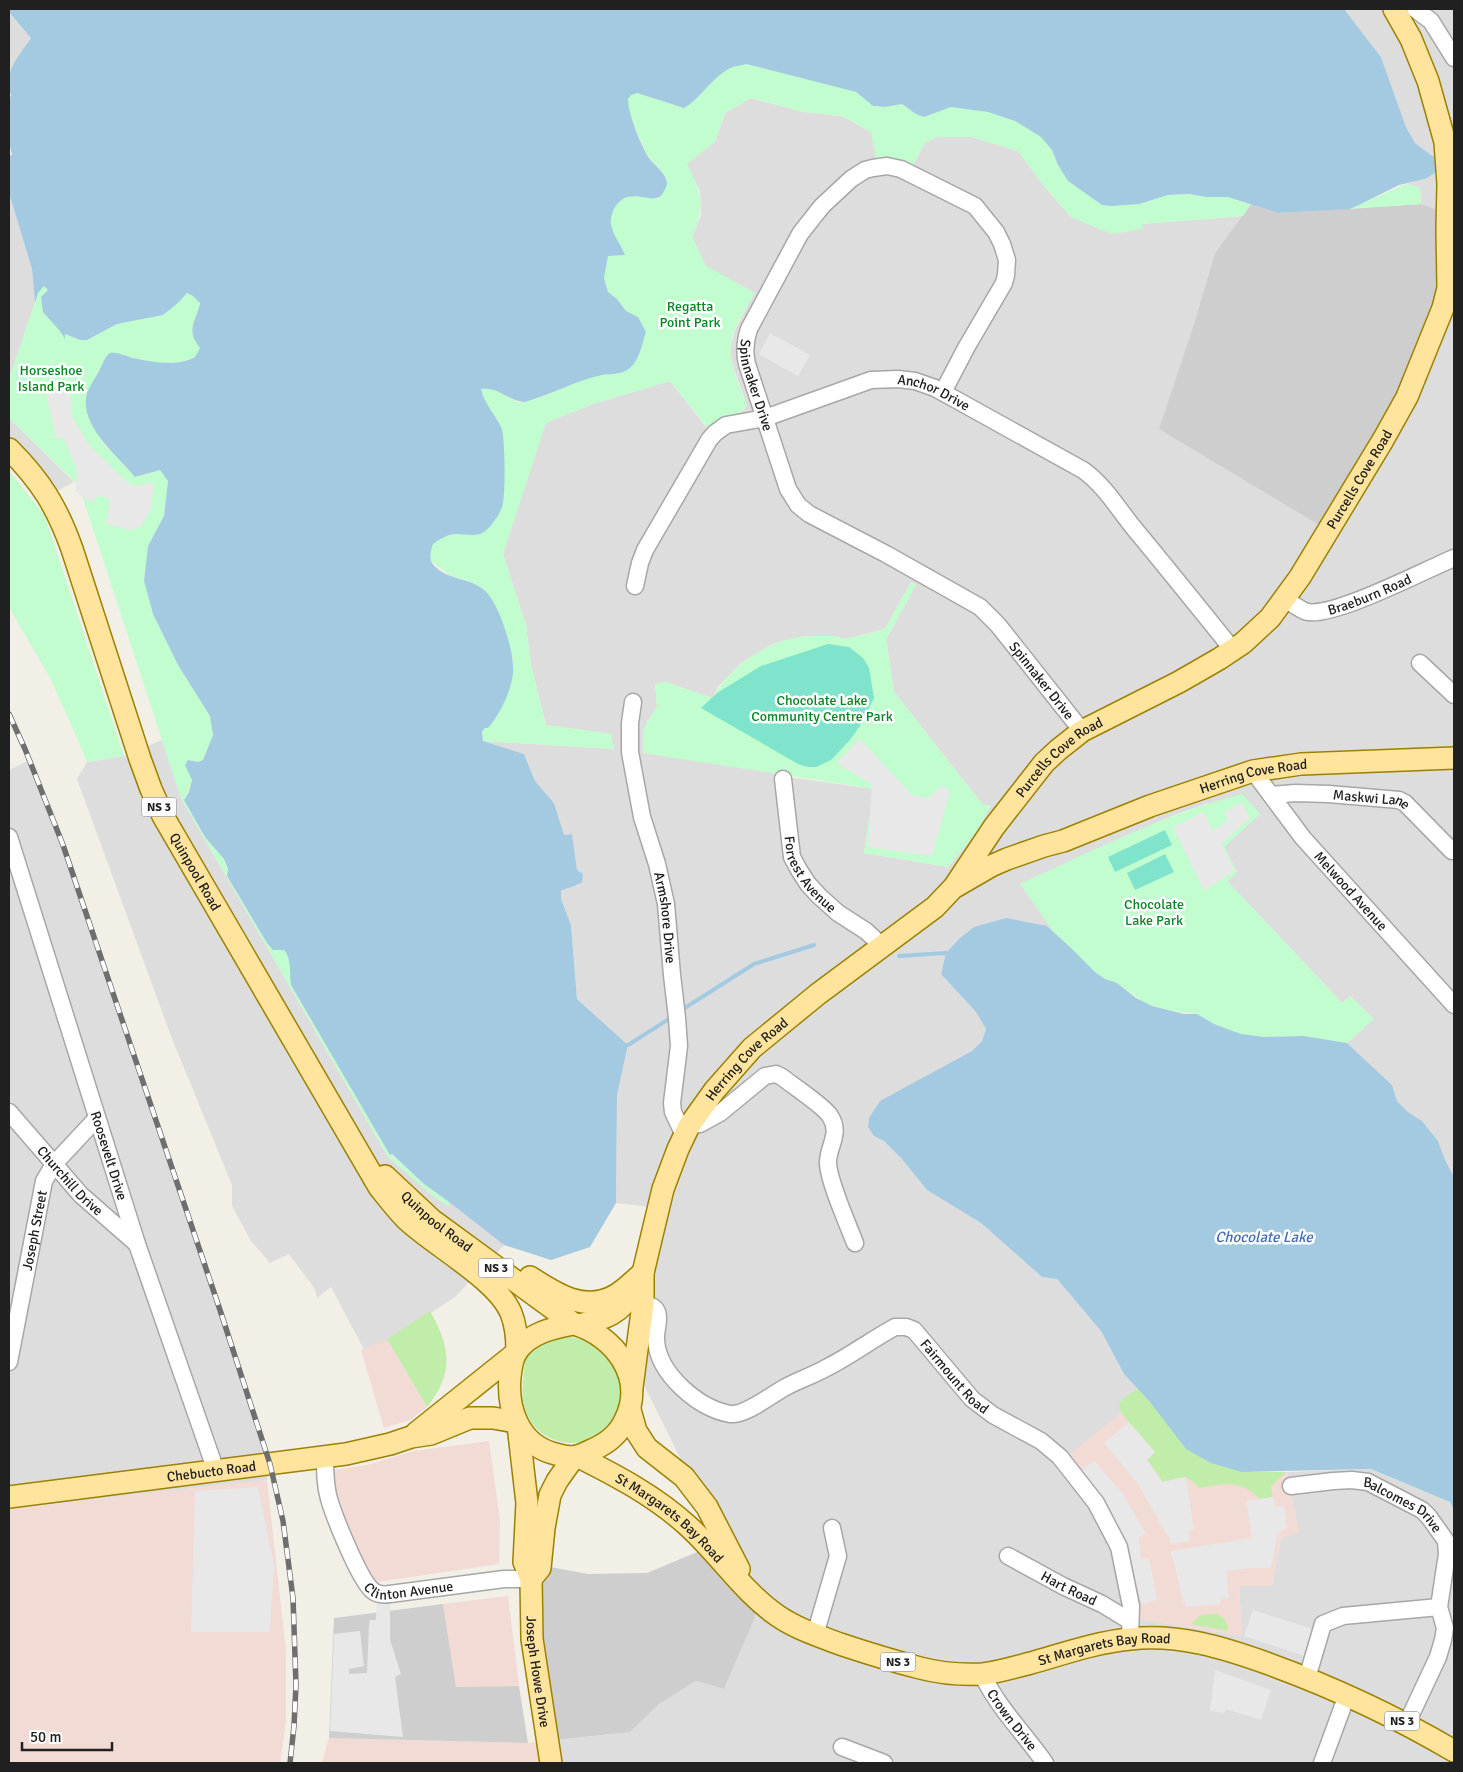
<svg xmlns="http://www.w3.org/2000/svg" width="1463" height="1772" font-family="Signika,sans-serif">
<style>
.residential{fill:#dedddd;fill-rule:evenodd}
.commercial{fill:#f2dad5}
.religious{fill:#cecece}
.grass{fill:#c0eda9}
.park{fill:#c1fdcf}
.pitch{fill:#80e4cd}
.parking{fill:#e8e8e8}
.water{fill:#a4cae1}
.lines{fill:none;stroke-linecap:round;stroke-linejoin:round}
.stream{stroke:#a4cae1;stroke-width:4}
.minor-casing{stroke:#a7a7a7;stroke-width:19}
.major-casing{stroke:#9c8100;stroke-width:24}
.minor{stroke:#fff;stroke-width:16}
.major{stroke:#ffe49d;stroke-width:21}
.rail-casing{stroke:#6e6e6e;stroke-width:5.5}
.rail{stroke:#fff;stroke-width:4;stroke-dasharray:11;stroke-linecap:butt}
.labels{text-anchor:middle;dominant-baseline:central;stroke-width:5;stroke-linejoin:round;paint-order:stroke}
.shield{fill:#fff;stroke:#636363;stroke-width:1}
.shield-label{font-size:12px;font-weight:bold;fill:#202020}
.park-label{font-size:14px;fill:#058724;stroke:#fff}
.street-label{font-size:14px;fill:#202020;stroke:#fff}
.water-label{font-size:15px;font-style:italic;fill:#466db6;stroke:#fff}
</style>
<rect width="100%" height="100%" fill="#f1efe6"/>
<path class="residential" d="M1344,9H1454V215L1421,204L1420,188L1406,184L1425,179L1441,160L1431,155L1415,143L1406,127L1381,57Z
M9,12L31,38L9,73Z
M751,98L804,112L842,116L871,132L883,159L912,167L925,143L938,137H972L1018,151L1044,186L1071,217L1143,229L1141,224L1243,216L1215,253L1193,327L1454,272V1177L1446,1162L1438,1141L1422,1121L1408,1112L1397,1101L1392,1085L1347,1043L1373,1018L1350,996L1343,1004L1227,881L1237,872L1224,847L1208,803L1174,815L1021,884L1054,932L1047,926L944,965L941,974L976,1012L986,1029L982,1041L972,1051L874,1136L884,1141L901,1158L927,1190L981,1223L1042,1277L1057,1279L1101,1331L1124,1374L1138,1389L1121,1413L1067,1458L1123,1542L1137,1593L1138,1619L1242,1636L1239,1585L1272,1586L1281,1538L1299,1532L1286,1472L1371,1469L1450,1502L1454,1510V1763H551L546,1741L630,1732L659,1704L696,1681L724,1689L754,1620L757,1605L695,1488L643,1383L660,1208L616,1203L617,1095L628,1045L577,999L571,925L561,899V891L568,887L578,886L577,871L572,834L564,835L554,803L535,781L524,754L483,741L614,749L610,734L546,725L531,665L526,625L503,554L545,423L593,404L670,381L707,428L725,417L742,412L747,405L732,364L730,348L735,330L754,293L706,267L692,237L701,215L700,191L686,164L715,142L725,113ZM911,582L916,585L886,639L894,692L983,805H991L976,833L948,867L864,853L874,789L794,778L774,773L646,722L654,714L657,706L655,684L666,682L712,698L718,687L740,664L769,646L782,641L807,636H832L846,639L885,629Z
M9,193L32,269L35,303L9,379Z
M9,418L74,482L51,494L9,454Z
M162,740L181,798L388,1157L449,1206V1202L504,1245L455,1297L367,1355L331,1287L317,1298L315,1289L289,1254L270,1263L251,1241L232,1206V1185L171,1036L77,779L87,762L125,756Z
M30,760L63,845L264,1444L270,1464L267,1480L9,1509V770Z"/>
<path class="commercial" d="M387,1339L427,1407L410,1420L384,1428L361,1350Z
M1138,1389L1150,1402L1242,1472H1286L1299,1532L1281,1538L1272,1586H1239L1242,1636L1138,1619L1137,1593L1123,1542L1067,1457L1121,1413Z
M489,1441L500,1521L499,1564L377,1582L368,1575L335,1497L331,1478L334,1470L367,1465L414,1451Z
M267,1480L286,1651V1722L280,1763H9V1509Z
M508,1596L519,1686L456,1687L443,1604Z
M329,1738L528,1743L546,1741L551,1763H322Z"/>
<path class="religious" d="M1251,204L1278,213L1421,204L1454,215L1429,346L1331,532L1159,429L1193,327L1215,253Z
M721,1546L757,1605L754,1620L724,1689L696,1681L659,1704L630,1732L546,1741L529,1563L588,1574L647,1573L697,1552Z
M443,1604L456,1687L519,1686L528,1743L329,1738L334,1618Z"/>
<path class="grass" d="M430,1311C451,1348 454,1373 427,1407L387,1339Z
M557,1336C582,1337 597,1342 613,1362C619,1370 621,1381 622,1391C626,1456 531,1461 523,1400C521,1384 525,1367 526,1351Z
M1138,1389L1150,1402L1242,1472H1286L1271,1486L1273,1497L1260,1499C1240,1479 1224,1484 1199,1488C1186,1472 1181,1478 1163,1482L1147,1459L1155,1452L1121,1413L1119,1405C1122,1397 1130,1394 1138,1389Z
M1217,1614C1225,1618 1228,1622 1228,1631L1191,1624L1201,1615Z"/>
<path class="park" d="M746,64L856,92L873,106L885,107L902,104L924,117L951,107L988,112L1015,121L1041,137L1052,150L1058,165L1068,181L1102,205L1112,206L1139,204L1168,195L1189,194L1206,197H1228L1251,204L1243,216L1142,224L1143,229L1112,234L1071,217L1044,186L1018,151L972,137H938L925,143L912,167L883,159H876L871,132L842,116L804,112L751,98L725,113L715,142L687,164C702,196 706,203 692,237L706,266L755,293C747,307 736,322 732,338C726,361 739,384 747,405L742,412L725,417L708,428L670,381L593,404L546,423L503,554L526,625L531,665L546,725L611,734L614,749L483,741L482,733L485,728L496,718L505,698L510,686L513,660L507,641L483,588L463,579L452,577L432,562L430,555L433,544C444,537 451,533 465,534L502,507L503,466L498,420L489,409L482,396L481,389L491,388L517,402L533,400L588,378L601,375L621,373L638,317L626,311L617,299L608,292L604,278L608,256L625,255C621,244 611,234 610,222C610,217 612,211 615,207C624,191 642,197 658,199L665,176L646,153L628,111V99L631,95L637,93L684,108C701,97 710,80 727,70C732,66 740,66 746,64Z
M1406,184L1420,188L1421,204L1349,209L1357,206Z
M44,286L48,290L43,312L61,331L63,336L65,334L91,338L117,324L163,315L178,303L187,293L193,296L199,301C200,322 183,326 200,348L195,357L181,362L158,363L130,357L120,354L107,355L96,376L87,412L104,444L135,477L160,470L168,481L164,516L148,546L144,581L153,614L178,665L210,716L213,735L203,760L198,762L188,760C192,775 194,785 184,799L207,837L224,859L228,875L268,944L274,950H284C290,956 292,969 290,978L391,1154L424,1184L449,1202V1207L432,1195L388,1157L181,798L79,486L9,418V379L38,293Z
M9,471L45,516L124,756L87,762L70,722L50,678L9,607Z
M911,582L916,585L886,639L894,692L983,805H991L976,833L948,867L864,853L874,789L643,753V730L657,706L655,684L666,682L712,698C733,664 768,639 809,636C817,636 824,636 832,636C837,637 842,639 847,638C860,637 873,632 885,629Z
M1242,794L1260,814L1224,847L1237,873L1227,881L1342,1003L1350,996L1374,1019L1347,1043L1304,1036L1264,1037L1241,1034L1214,1024L1197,1014L1167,1010L1146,1004L1117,983L1105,979L1095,972L1054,932L1020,884C1093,851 1164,814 1242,794Z"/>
<path class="pitch" d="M828,644L849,647L863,658L869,668L874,698L860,726L849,741L831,760L816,767H808L798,764L701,708L717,693L761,666Z
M1165,830L1172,845L1115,872L1108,857Z
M1165,854L1174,872L1135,890L1127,873Z"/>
<path class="parking" d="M770,333L810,355L798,376L759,354Z
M69,386L72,416L88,444L128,483L137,486L154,482L151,509L141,527L129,530L106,524L110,499L99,495L91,503L75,491L77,471L64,438H56L46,392Z
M860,739L912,795L928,798L943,785L950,792L932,856L868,847L872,784L836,763Z
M1242,802L1250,818L1221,844L1234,871L1204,891L1173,827L1204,812L1213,831L1228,820L1224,812Z
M1129,1422L1155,1452L1147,1460L1162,1482L1186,1477L1194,1530L1189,1531L1190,1541L1170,1544L1169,1535H1167L1138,1484L1104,1443Z
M1094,1460L1123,1494L1146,1534L1139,1538L1141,1559L1149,1558L1157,1600L1142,1605L1126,1544L1113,1515L1080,1472Z
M258,1487L274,1565L270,1632H191L195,1491Z
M1273,1497L1275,1508L1284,1506L1287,1529L1281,1531L1277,1535L1271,1568H1250L1226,1571L1229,1598L1220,1599L1221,1604L1186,1607L1185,1602H1183L1173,1558L1171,1557V1551L1252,1538L1246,1501Z
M377,1594H390V1640L401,1674L395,1677L403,1737L330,1731L334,1634L360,1631L364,1666L349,1669V1674L367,1673L369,1624L370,1620H376Z
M1253,1610L1313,1629L1305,1656L1244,1636Z
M1215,1670L1271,1690L1261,1720L1226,1709L1224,1713L1210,1711Z"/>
<path class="water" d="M9,9H1344L1381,57L1406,127L1415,143L1431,155L1442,160L1438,171L1425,179L1399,185L1357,206L1349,209L1278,213L1228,197H1206L1189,194L1168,195L1139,204L1112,206L1102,205L1068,181L1058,165L1052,150L1041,137L1015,121L988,112L951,107L924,117L916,114L902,104L885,107L873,106L856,92L746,64C740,66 732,66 727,70C710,80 701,98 684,108L637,93L631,95L628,99C628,113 639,140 646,153C650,163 667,172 667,184C667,185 665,190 664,191C656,211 629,181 614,209C612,213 610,219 611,224C613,236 621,244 625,255L608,256L604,278L608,292L617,299L626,311L638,317L646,332C642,344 640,358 631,367C622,376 609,373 598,376C573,382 550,395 525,402C507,401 500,387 481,389C484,405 497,415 502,430C505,441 506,496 502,507C500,514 490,528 484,532C476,537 466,534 457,534C448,534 440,539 433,544C431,550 429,557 432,563C444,580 468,577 483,589C499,601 515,653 513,673C511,692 500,714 488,728H485L482,732L483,741L524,754L535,781L554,803L564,835L572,834L577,870L583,874L582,882C576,887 568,887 561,891V899L571,925L577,999L628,1045L617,1095L616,1203L590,1247L551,1260L504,1245L449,1202L424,1184L392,1154L390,1155L291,985C289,973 292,959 284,950H273L267,943L227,876L228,869L224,859L205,837L184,800L189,792L192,780L185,765L188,760L198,762L203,760L213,735L210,716L178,665L153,614L144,581L148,546L164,516L168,481L160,470L135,477C118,456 78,425 87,393C90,386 94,379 98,373C102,366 104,357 110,353C118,352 125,356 133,358C152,362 177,367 195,357L200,348C185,329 196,323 200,303L193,296L187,293L178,303L163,315L117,324L87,340H80L65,334V339L60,331L43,312L41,297L48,290L44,286L38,293L35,303L32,269L9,193V156L12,155L9,142V101L11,95C2,73 19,56 31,38L9,12Z
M1006,918L1047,926L1072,949L1095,972L1105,979L1117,983L1136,998L1152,1006L1184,1014H1197L1214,1024L1241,1034L1264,1037L1304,1036L1347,1043L1392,1085L1397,1101L1408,1112L1422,1121L1438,1141L1446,1162L1454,1177V1510L1450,1502L1371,1469L1242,1472L1211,1463L1186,1449L1150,1402L1124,1374L1101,1331L1057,1279L1042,1277L981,1223L927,1190L901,1158L884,1141L874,1136L868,1127L869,1118L880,1101L972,1051L982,1041L986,1029L976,1012L941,974L946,953L960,938L974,927Z"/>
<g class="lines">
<path class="stream" d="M899,956L946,953
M680,1011L754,964L814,945
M628,1045L672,1017"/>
<defs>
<g id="minor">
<path d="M1415,9L1431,21L1454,58"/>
<path id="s1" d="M943,392L966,348L1004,283L1006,275L1007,260L1002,244L996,232L975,206L901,169L887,166L873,168L865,170L851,179L822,206L807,225L800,234L749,329C745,341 744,352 747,364L788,489L798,505L809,514L886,554L980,607L998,625L1082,731"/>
<path id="s2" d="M635,586L640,563L645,550L709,440L715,433L726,425L765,418L871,380L898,379L915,381L935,388L1083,470C1104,485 1117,507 1133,527C1167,568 1200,609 1233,650"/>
<path id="s3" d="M1285,599C1292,603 1301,611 1308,612C1335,617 1425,570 1454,558"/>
<path d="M1420,663L1454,695"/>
<path id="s4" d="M633,702L630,723V752L642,817L657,864L666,904L672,975L677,1018L679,1046L672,1103L673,1112L684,1135"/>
<path id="s5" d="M1253,771L1303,838L1454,1005"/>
<path id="s6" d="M783,779L792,857L799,870L808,884L819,896L838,913L866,931L882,946"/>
<path id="s7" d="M1271,795L1295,793L1329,794L1399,800L1405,803L1452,851"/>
<path id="s8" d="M9,837L137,1244L216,1471"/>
<path id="s9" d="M9,1112L81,1195L137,1244"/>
<path d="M689,1126L700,1124L720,1113L765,1076L776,1074L782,1077C793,1086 824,1106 830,1116C842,1134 827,1147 828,1164C830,1185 847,1222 855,1243"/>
<path id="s10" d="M643,1304C647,1305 654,1306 656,1310C661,1317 655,1332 656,1340C658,1374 698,1408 730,1414C745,1416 771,1395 784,1388C798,1380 812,1376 826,1368C850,1356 871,1340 895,1327H906L914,1330L972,1399L993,1415L1041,1441L1060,1457L1096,1503L1119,1547L1131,1606L1130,1639"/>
<path id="s11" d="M9,1362L44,1181L54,1164L97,1118"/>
<path id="s12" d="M325,1457C325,1471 325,1485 329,1499C334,1516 359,1579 372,1590C377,1595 383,1595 390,1594L504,1579H531"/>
<path id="s13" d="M1291,1486L1333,1481L1352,1480L1368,1482L1422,1510L1429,1517L1446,1541L1447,1554L1439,1607L1445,1628L1443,1640L1438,1657L1407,1723"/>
<path id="s14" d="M1008,1556L1063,1586L1102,1604L1130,1621"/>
<path d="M815,1635L838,1556L832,1528"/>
<path id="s15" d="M982,1674C998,1708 1024,1733 1045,1763"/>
<path d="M1307,1678L1323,1624L1343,1616L1439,1607"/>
<path d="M842,1747L884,1763"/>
<path d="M1322,1763L1347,1695"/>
</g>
<g id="major">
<path id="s16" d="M9,449C41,481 57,507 72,549L140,759L151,789L163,816L379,1187C387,1197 396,1209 406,1219C433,1245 497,1279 511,1313C516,1325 517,1338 517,1351"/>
<path id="s17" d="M956,884L994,827L1044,763L1058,750L1082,731L1179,682L1219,659L1243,643L1270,618L1300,577L1383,440L1407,397L1443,308L1448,288L1447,229L1448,184L1445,142L1428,81L1411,39L1394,9"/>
<path id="s18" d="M385,1176L432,1220L574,1324"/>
<path d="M530,1277C556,1294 585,1313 616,1295C626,1289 634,1280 643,1273"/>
<path d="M574,1324C615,1336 646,1378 625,1420C619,1434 606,1444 592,1450C587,1452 580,1456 574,1457C567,1457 559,1455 552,1453C519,1443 507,1409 510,1377C511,1368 512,1358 517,1351C530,1333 552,1328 574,1324Z"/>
<path d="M579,1325C605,1319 621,1314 635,1289"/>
<path id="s19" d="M632,1387L643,1304V1273L652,1235L663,1189L678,1149L689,1126L714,1091L752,1048L818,994L935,907L953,888L991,866L1007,859L1044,846L1063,841L1150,806L1253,771L1301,764L1454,758"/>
<path d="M630,1410L636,1431L647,1448L684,1477L707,1507L739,1569"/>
<path id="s20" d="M518,1425L527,1503L524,1562L531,1579L532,1639L551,1763"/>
<path d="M416,1433L516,1353"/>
<path id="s21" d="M577,1456C617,1476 655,1496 688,1526C719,1554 744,1593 778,1616C797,1629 819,1636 840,1644C867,1653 893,1661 920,1668C939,1673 963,1675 983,1674C999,1672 1015,1667 1031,1663C1063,1654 1097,1642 1130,1639C1177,1633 1225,1648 1269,1664C1335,1688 1393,1715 1454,1751"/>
<path id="s22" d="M9,1497L346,1454L390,1444L411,1437L431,1434L470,1418H493L516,1422"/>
<path d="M531,1579L540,1568L544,1528L550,1495L557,1481L574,1457"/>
</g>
</defs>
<use href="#minor" class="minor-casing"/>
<use href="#major" class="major-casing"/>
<use href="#minor" class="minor"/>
<use href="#major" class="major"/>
<defs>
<path id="rail" d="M9,714L25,749L63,845L221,1313L270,1464L283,1521L293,1598L296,1685L294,1726L290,1763"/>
</defs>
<use href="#rail" class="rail-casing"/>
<use href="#rail" class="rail"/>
</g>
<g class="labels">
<g class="shield">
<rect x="141.5" y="797.5" width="35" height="19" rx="4"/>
<rect x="478.5" y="1258.5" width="35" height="19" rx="4"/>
<rect x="880.5" y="1652.5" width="35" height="19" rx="4"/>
<rect x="1384.5" y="1711.5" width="35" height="19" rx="4"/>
</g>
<g class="shield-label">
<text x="159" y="807">NS 3</text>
<text x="496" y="1268">NS 3</text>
<text x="898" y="1662">NS 3</text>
<text x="1402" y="1721">NS 3</text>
</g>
<g class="park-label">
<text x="690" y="306">Regatta<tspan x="690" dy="16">Point Park</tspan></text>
<text x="51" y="370">Horseshoe<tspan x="51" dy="16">Island Park</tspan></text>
<text x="822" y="700">Chocolate Lake<tspan x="822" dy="16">Community Centre Park</tspan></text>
<text x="1154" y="904">Chocolate<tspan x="1154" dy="16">Lake Park</tspan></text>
</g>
<g class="street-label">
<text stroke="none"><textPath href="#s1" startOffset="589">Spinnaker Drive</textPath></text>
<text stroke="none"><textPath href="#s2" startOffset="405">Anchor Drive</textPath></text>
<text stroke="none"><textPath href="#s17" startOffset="585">Purcells Cove Road</textPath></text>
<text stroke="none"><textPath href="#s3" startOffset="91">Braeburn Road</textPath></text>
<text stroke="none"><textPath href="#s1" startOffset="1022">Spinnaker Drive</textPath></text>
<text stroke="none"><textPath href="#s17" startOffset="165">Purcells Cove Road</textPath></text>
<text stroke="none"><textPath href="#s19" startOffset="949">Herring Cove Road</textPath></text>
<text stroke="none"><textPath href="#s7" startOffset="101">Maskwi Lane</textPath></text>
<text stroke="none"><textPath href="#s16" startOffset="466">Quinpool Road</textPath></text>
<text stroke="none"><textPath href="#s6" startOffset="102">Forrest Avenue</textPath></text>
<text stroke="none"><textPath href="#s5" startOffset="155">Melwood Avenue</textPath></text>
<text stroke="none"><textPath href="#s4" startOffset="220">Armshore Drive</textPath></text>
<text stroke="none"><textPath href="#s19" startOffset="358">Herring Cove Road</textPath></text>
<text stroke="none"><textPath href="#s8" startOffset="334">Roosevelt Drive</textPath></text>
<text stroke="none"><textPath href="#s9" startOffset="92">Churchill Drive</textPath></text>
<text stroke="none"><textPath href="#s18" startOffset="69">Quinpool Road</textPath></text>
<text stroke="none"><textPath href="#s11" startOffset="134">Joseph Street</textPath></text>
<text stroke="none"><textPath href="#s10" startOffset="425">Fairmount Road</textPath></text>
<text stroke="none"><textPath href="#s22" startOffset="204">Chebucto Road</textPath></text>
<text stroke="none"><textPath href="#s13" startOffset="119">Balcomes Drive</textPath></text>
<text stroke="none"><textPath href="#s21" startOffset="112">St Margarets Bay Road</textPath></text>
<text stroke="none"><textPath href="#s12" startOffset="181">Clinton Avenue</textPath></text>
<text stroke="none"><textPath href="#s14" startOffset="69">Hart Road</textPath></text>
<text stroke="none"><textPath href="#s21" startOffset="599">St Margarets Bay Road</textPath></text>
<text stroke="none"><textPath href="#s20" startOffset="249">Joseph Howe Drive</textPath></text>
<text stroke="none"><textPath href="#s15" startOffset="55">Crown Drive</textPath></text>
</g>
<g class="water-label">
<text x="1264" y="1237">Chocolate Lake</text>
</g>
</g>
<rect width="1463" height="1772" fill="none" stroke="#202020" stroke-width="20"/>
<path d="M22 1742v8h90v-8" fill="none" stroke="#202020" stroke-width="2.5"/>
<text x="30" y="1742" font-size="15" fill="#202020" stroke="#ffffff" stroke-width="4" paint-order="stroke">50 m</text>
</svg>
